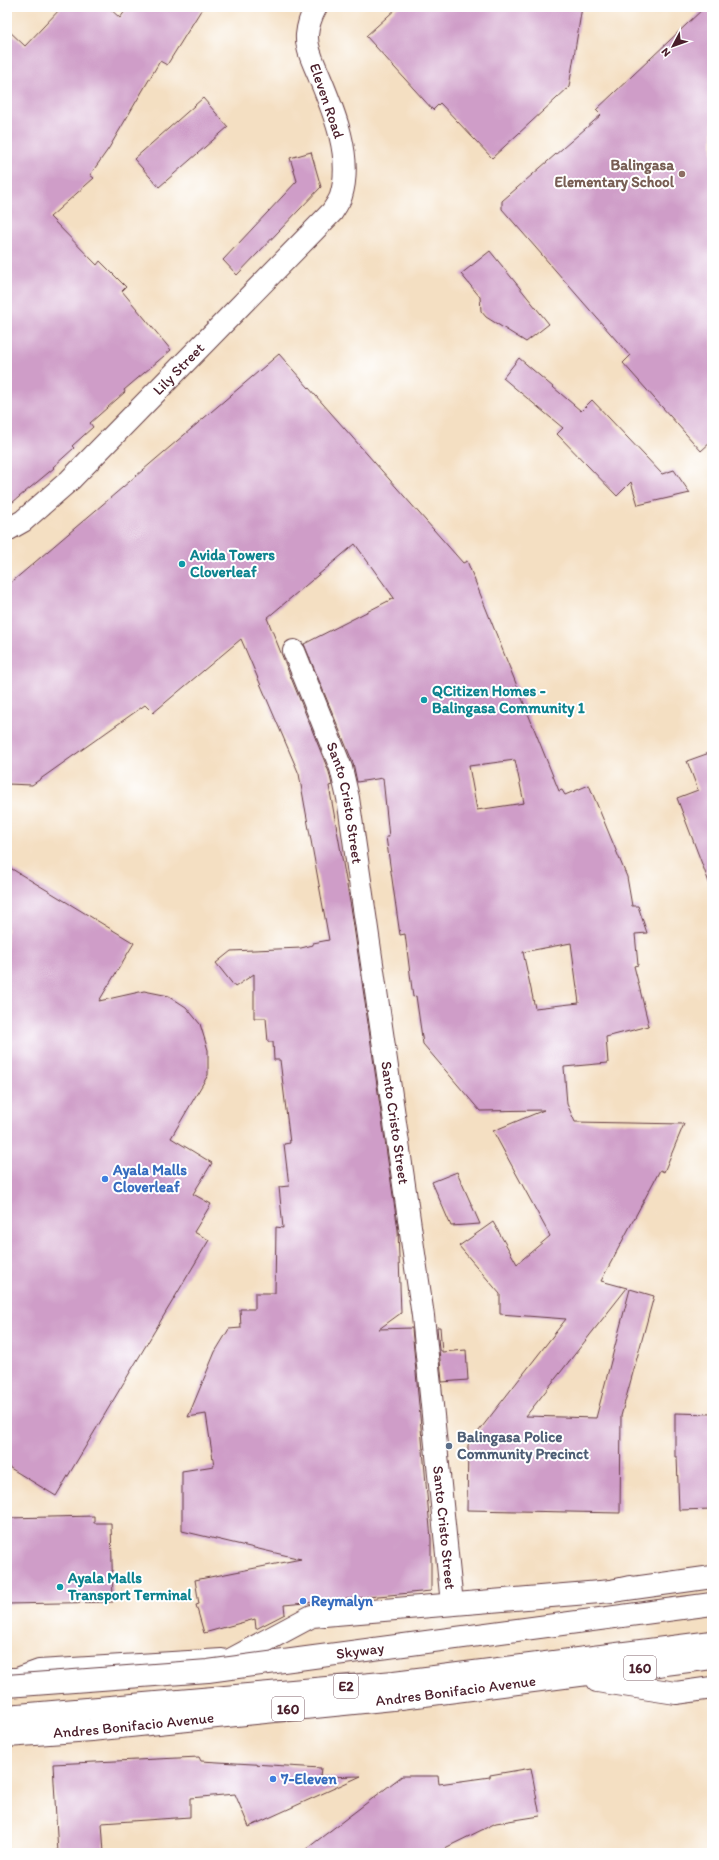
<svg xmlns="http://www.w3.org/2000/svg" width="719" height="1860" font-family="Itim,sans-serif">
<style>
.building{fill:#cf9dc8;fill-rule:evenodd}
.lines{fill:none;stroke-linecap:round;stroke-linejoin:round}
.minor-casing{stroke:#643c42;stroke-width:24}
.primary-casing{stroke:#643c42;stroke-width:24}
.motorway-casing{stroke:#643c42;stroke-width:24}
.minor{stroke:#fff;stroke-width:22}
.primary{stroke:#fff;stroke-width:22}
.motorway{stroke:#fff;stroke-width:22}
.motorway-bridge-casing{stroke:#643c42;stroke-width:24;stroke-linecap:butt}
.motorway-bridge{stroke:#fff;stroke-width:22}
.education-dot{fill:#8d6e63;stroke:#fff;stroke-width:1.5}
.culture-dot{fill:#0f9aa8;stroke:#fff;stroke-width:1.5}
.shop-dot{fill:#3f7fe0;stroke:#fff;stroke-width:1.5}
.service-dot{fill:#5c6f8a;stroke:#fff;stroke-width:1.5}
.labels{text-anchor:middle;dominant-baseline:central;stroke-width:4;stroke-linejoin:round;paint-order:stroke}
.shield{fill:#fff;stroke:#80626b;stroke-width:1}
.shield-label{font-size:14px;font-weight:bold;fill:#4a1f2b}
.street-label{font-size:15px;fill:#4a1f2b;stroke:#fff}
.education-label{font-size:15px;font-weight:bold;fill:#785e54;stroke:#fff;text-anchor:end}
.culture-label{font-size:15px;font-weight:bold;fill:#0d838f;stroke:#fff;text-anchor:start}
.shop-label{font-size:15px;font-weight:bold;fill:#366cbe;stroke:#fff;text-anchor:start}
.service-label{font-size:15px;font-weight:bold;fill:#4e5e75;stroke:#fff;text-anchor:start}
</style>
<rect width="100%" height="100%" fill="#fff"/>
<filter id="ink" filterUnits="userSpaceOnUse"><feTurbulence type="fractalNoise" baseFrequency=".025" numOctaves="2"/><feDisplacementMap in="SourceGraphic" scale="8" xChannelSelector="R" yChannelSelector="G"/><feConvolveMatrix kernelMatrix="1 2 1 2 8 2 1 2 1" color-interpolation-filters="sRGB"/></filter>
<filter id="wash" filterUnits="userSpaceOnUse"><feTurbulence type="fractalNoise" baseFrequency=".012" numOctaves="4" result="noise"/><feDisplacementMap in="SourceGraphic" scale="16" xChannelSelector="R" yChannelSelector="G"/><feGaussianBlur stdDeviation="0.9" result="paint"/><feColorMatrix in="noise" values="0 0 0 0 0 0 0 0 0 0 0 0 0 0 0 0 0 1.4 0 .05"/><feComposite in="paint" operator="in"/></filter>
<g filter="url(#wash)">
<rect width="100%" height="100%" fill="#f4dfc2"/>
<g id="blocks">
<path class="building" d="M62,7H108L120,18L128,7H203L167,65L160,61L109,148L90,175L94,178L50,217L97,265L100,261L126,287L122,291L171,350L124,390L125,392L90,423L93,427L72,446L74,448L53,467L54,468L7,507V29L25,46Z
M398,7H582L569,87L492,158L440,103L433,110L366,36Z
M705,7H712V441L701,451L623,363L630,356L502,209V201L601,115L596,110Z
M203,98L228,127L159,187L134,159Z
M311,152L321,187L237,275L223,260L297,181L290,158Z
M490,251L549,324L526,342L486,317L481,311L480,297L461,274Z
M279,354L463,563L467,561L559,791L562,790L565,795L589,785L627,877L632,906H638L647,933L635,934L638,965L634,966L649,1026L606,1037L608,1063L564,1067L567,1104L575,1122L684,1124L664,1172L660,1170L601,1281L627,1288L526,1416L596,1418L630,1289L654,1296L621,1416L620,1513L467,1510L468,1445L566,1319L500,1314V1294L459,1246L493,1222L517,1264L550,1236L493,1131L544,1110L480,1111L423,1044L416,996L413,997L405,934L400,935L386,837H389L383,778L357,782L353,763L304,644L394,598L355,544L267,618L329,772L332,785L329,786L352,913L398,1230L401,1313L379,1329L412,1328L431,1539V1591L284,1605L285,1614L256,1629L255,1619L204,1633L196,1605L199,1604L195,1580L301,1559L182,1531V1471L214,1466L206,1414L188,1417L215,1352L229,1329L241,1328L240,1309H255V1293H275L276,1227L283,1228L279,1187L289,1186L284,1144L290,1143L280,1060H274L273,1042H268L266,1018H254V974L235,987L216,963L231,951L301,948L313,945V943L329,940L299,774L241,639L153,713L145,705L32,785L7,784V586ZM515,760L524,803L477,810L469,766ZM571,943L579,1003L535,1008L523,952Z
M519,358L581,411L592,400L662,474L674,470L690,493L638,505L631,482L617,496L557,434L563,428L503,378Z
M712,752V885H710L677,798L698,790L687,761Z
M7,866L134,943L99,1001L144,991L169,996L186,1007L200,1024L208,1050V1075L171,1138L212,1163L193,1194L211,1204L194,1232L209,1240L56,1496L7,1466Z
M457,1172L480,1224L451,1226L432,1182Z
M437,1327H440L442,1352L466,1350L468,1380L442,1382Z
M675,1413L712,1414V1509L679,1510L677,1457H675Z
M94,1516V1523H111L113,1602L7,1604V1518Z
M199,1757L201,1761L321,1768L320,1777L361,1776L249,1827L235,1794L190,1798V1817L102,1823L104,1853H58L53,1764Z
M531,1768L540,1816L496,1823L445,1848V1853H301L402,1776H438L439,1784L490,1777V1775Z"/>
</g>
</g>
<g filter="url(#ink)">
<use href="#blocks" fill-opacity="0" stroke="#643c42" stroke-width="1"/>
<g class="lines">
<defs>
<g id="minor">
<path id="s1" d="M7,530L23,521L70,480L332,212C335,207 339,202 341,196C353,157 334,112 319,76C314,64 306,49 307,35C308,24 311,16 316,7"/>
<path id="s2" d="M294,651L341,768L348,798L423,1316L452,1604"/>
<path d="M232,1659L312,1616L612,1591L630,1587"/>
</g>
<g id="primary">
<path d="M7,1679H17L39,1671L222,1660"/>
<path d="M597,1681L676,1693L712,1688"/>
<path id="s3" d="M7,1736L91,1730L393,1699L712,1658"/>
</g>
<path id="motorway" d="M612,1591L712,1577
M7,1716L394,1682L712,1642"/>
</defs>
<use href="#minor" class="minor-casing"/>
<use href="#primary" class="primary-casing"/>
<use href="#motorway" class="motorway-casing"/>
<use href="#minor" class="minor"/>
<use href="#primary" class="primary"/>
<use href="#motorway" class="motorway"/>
<defs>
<g id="motorway-bridge">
<path id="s4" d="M7,1686L208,1671L712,1604"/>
</g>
</defs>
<use href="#motorway-bridge" class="motorway-bridge-casing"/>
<use href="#motorway-bridge" class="motorway-bridge"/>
</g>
</g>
<circle class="education-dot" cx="682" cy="174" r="4"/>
<g class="culture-dot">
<circle cx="182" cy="564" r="4"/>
<circle cx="424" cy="700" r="4"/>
<circle cx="60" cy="1587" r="4"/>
</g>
<g class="shop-dot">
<circle cx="105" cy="1179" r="4"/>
<circle cx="303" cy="1601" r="4"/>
<circle cx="273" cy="1779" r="4"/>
</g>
<circle class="service-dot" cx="449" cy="1446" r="4"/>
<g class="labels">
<g class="shield">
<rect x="624" y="1656" width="32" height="24" rx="3"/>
<rect x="334" y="1674" width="24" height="24" rx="3"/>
<rect x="272" y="1697" width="32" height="24" rx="3"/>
</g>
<g class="shield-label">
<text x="640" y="1668">160</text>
<text x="346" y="1686">E2</text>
<text x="288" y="1709">160</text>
</g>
<g class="street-label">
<text transform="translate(327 101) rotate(71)">Eleven Road</text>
<text stroke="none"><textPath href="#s1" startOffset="236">Lily Street</textPath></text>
<text stroke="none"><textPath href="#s2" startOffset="161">Santo Cristo Street</textPath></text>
<text stroke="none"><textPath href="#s2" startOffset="485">Santo Cristo Street</textPath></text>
<text stroke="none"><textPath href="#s2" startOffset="893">Santo Cristo Street</textPath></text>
<text stroke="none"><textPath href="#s4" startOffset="355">Skyway</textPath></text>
<text stroke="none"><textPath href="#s3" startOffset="451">Andres Bonifacio Avenue</textPath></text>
<text stroke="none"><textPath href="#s3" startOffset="127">Andres Bonifacio Avenue</textPath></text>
</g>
<g class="education-label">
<text x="674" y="165">Balingasa<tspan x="674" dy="17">Elementary School</tspan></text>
</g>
<g class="culture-label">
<text x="190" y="555">Avida Towers<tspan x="190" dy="17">Cloverleaf</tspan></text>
<text x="432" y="691">QCitizen Homes -<tspan x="432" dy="17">Balingasa Community 1</tspan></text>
<text x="68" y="1578">Ayala Malls<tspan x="68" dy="17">Transport Terminal</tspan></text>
</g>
<g class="shop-label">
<text x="113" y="1170">Ayala Malls<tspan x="113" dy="17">Cloverleaf</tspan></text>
<text x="311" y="1601">Reymalyn</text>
<text x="281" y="1779">7-Eleven</text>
</g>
<g class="service-label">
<text x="457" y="1437">Balingasa Police<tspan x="457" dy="17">Community Precinct</tspan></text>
</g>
</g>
<rect width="719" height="1860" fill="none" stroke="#fff" stroke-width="24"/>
<g transform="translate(673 46) rotate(229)" stroke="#ffffff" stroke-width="3" paint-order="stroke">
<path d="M0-3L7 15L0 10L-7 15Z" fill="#4a1f2b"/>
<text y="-6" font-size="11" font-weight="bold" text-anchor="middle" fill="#4a1f2b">N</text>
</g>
</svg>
